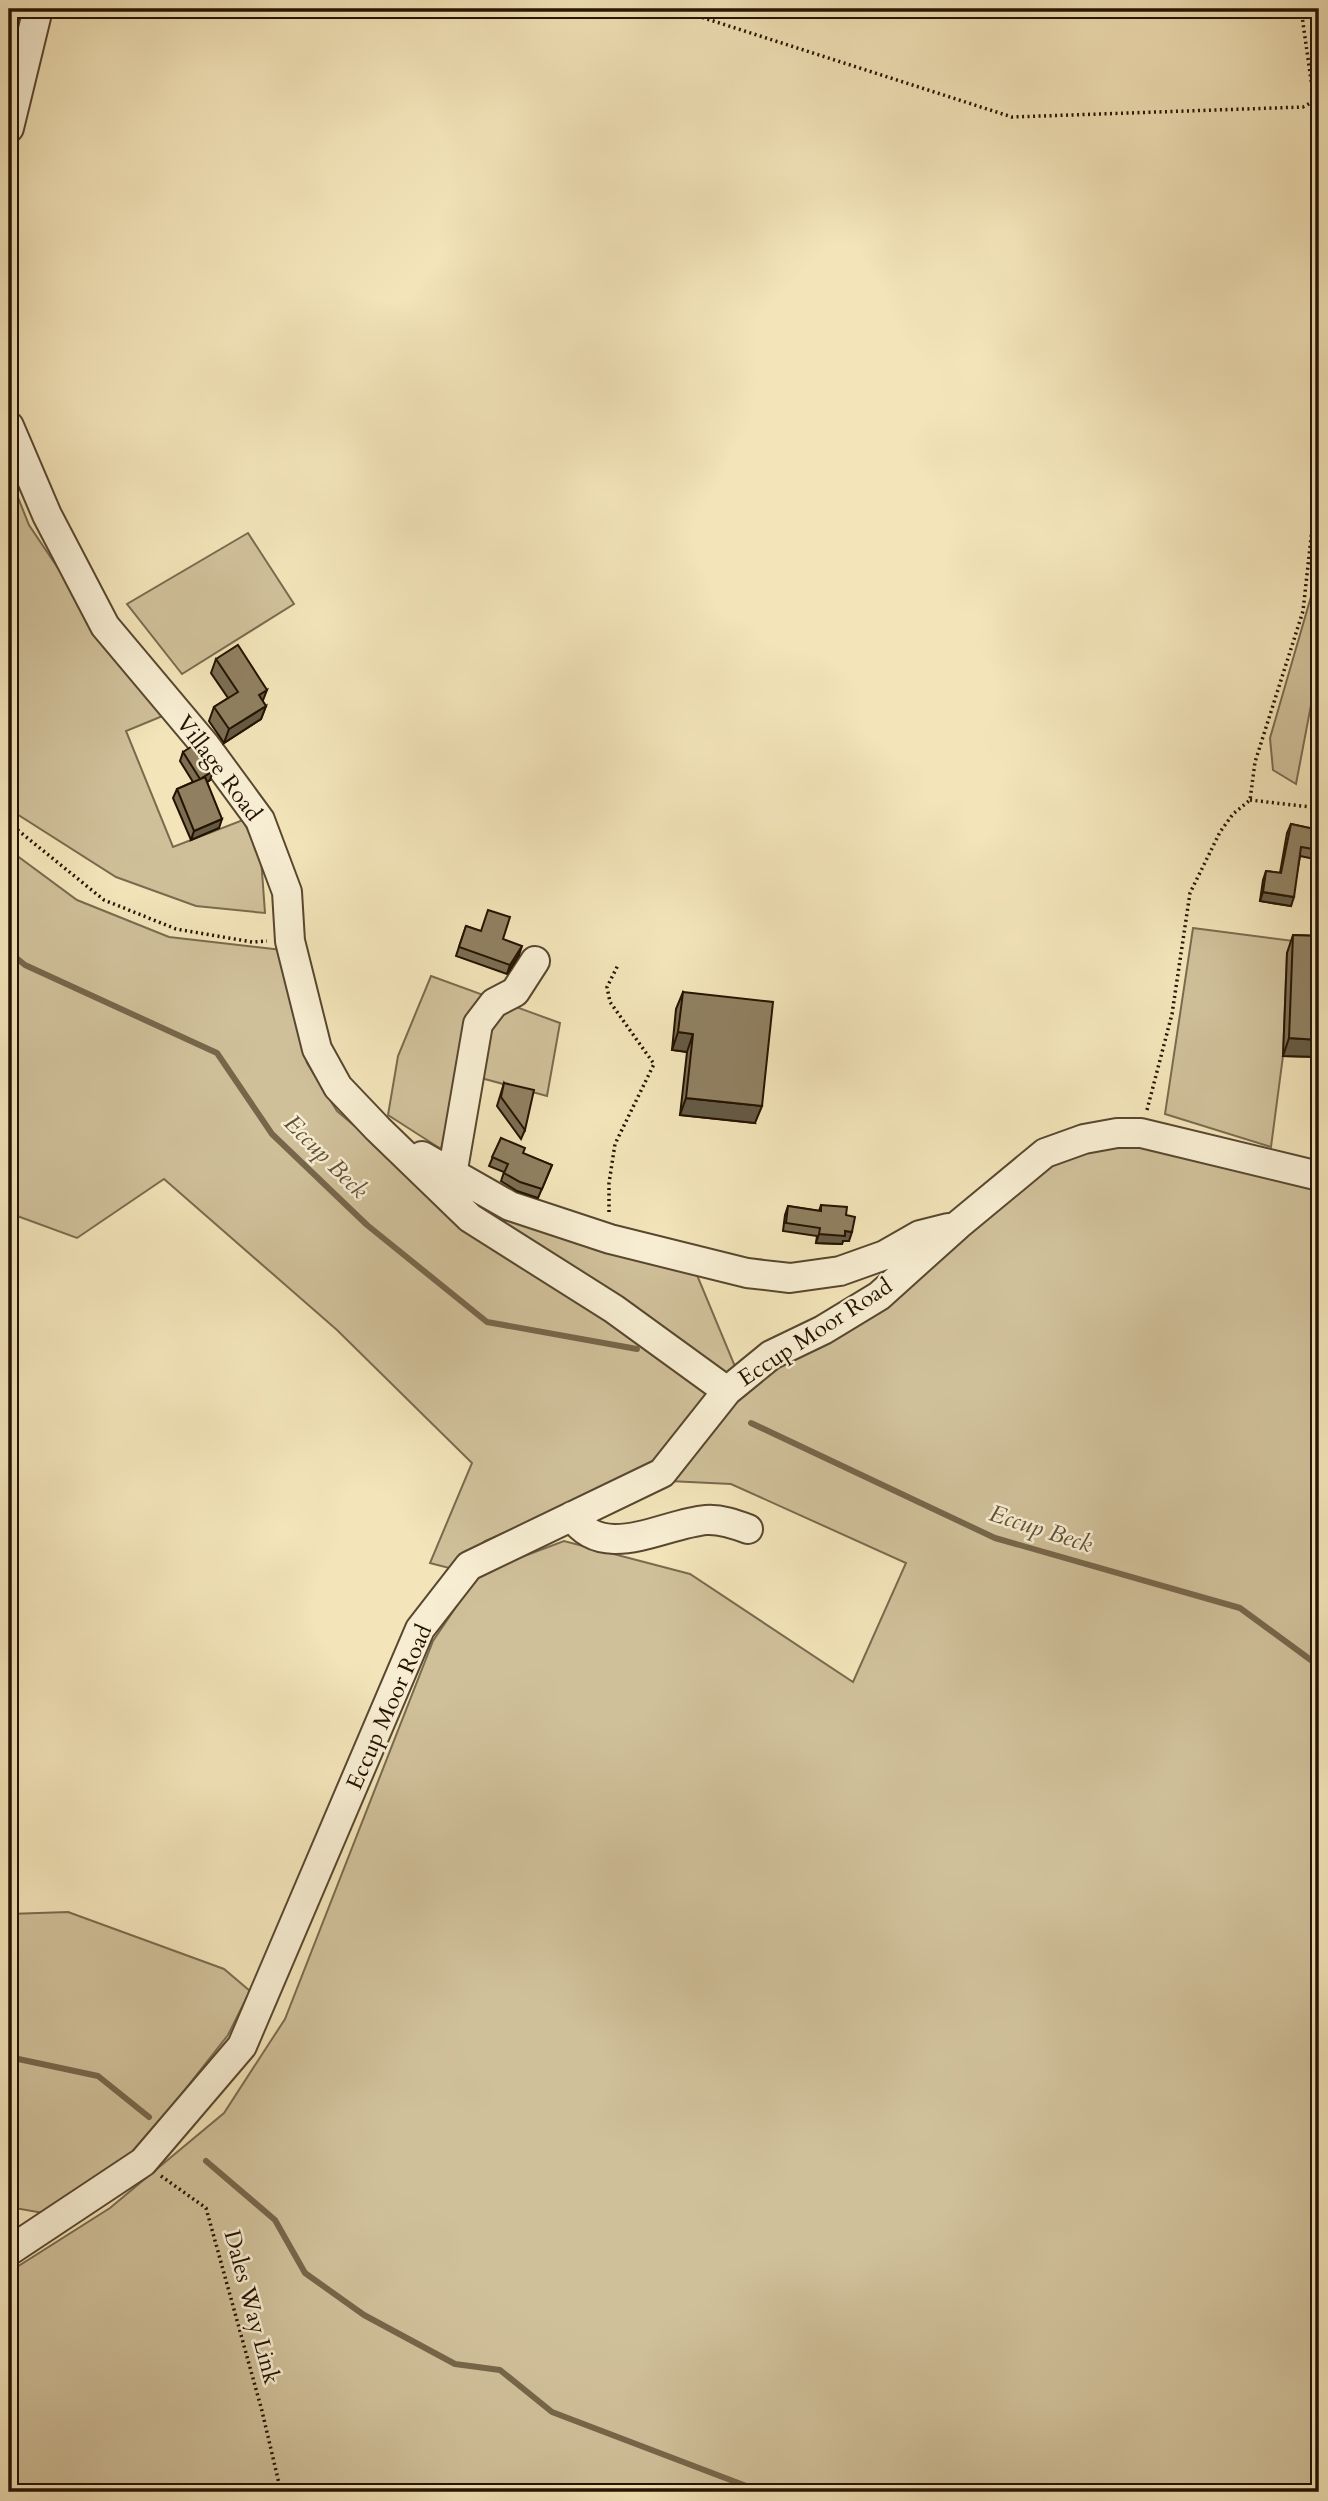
<svg xmlns="http://www.w3.org/2000/svg" width="1328" height="2501" font-family="Cardo,serif">
<style>
.green{fill:#d0c09a;stroke:#7a6a4e;stroke-width:2}
.lines{fill:none;stroke-linecap:round;stroke-linejoin:round}
.stream{stroke:#77664a;stroke-width:6}
.minor-casing{stroke:#58472f;stroke-width:32}
.path{stroke:#251301;stroke-width:3.5;stroke-dasharray:2 3.5;stroke-linecap:butt}
.minor{stroke:#f7edd2;stroke-width:28}
.wall{fill:#7c6e53;stroke:#251301;stroke-width:2}
.shaded-wall{fill:#655a44;stroke:#251301;stroke-width:2}
.building{fill:#908061;stroke:#251301;stroke-width:2}
.labels{text-anchor:middle;dominant-baseline:central;stroke-width:5;stroke-linejoin:round;paint-order:stroke}
.street-label{font-size:23px;fill:#251301;stroke:#f7edd2}
.water-label{font-size:24px;font-style:italic;fill:#625137;stroke:#f7edd2}
</style>
<rect width="100%" height="100%" fill="#f3e4b9"/>
<filter id="stains"><feTurbulence type="fractalNoise" baseFrequency=".00286" numOctaves="4"/><feColorMatrix values="0 0 0 0 .2 0 0 0 0 .09 0 0 0 0 .02 0 0 0 .5 -.17"/></filter>
<radialGradient id="worn" r=".72"><stop offset=".6" stop-color="#630" stop-opacity="0"/><stop offset="1" stop-color="#630" stop-opacity=".3"/></radialGradient>
<path class="green" d="M9,475L29,525L70,586L165,715L126,731L173,847L243,820L261,858L265,913L196,906L116,877L9,809Z
M248,533L294,604L182,674L127,604Z
M1319,569V663L1296,784L1273,770L1270,738Z
M9,832L12,852L77,900L169,937L282,950L297,997L307,1063L337,1111L370,1139L697,1275L746,1393L770,1366L1049,1161L1091,1148L1147,1147L1319,1189V2492H9V2272L110,2208L224,2113L285,2019L433,1641L479,1573L564,1541L690,1574L853,1682L906,1563L731,1484L627,1479L485,1541L449,1568L430,1563L472,1463L337,1330L164,1179L77,1238L9,1213Z
M1193,928L1309,943L1287,953L1283,1056L1271,1147L1165,1114Z
M431,976L560,1023L547,1096L459,1072L441,1149L388,1115L398,1056Z
M68,1912L224,1969L250,1991L228,2035L135,2153L43,2213L9,2207V1914Z"/>
<g class="lines">
<path class="stream" d="M9,952L25,965L217,1053L272,1134L367,1225L487,1322L637,1349
M751,1423L995,1538L1240,1608L1319,1666
M9,2057L98,2076L149,2117
M206,2161L275,2220L305,2273L364,2315L455,2364L500,2370L552,2412L762,2492"/>
<defs>
<path id="minor" d="M9,128L38,9
M9,426L47,515L105,626L205,745L260,820L287,892L290,941L317,1049L338,1087L378,1129L470,1218L614,1309L727,1391
M422,1156L510,1206L610,1239L747,1273L790,1278L840,1271L885,1255L920,1235L948,1228
M452,1175L478,1024L494,1003L515,992L535,961
M572,1516C603,1563 662,1524 706,1520C721,1519 735,1524 748,1529
M9,2251L143,2162L242,2046L420,1629L469,1566L662,1473L727,1391L771,1355L823,1330L879,1296L958,1225L1045,1153L1084,1139L1117,1133H1141L1319,1176"/>
</defs>
<use href="#minor" class="minor-casing"/>
<path class="path" d="M676,9L1012,117L1303,107L1314,101
M1301,9L1314,101V180L1319,231
M1250,800L1319,808
M9,823L104,900L176,929L252,942L267,941
M1147,1110L1172,1014L1190,893L1220,832L1233,814L1250,800L1255,762L1303,611L1319,465
M609,1212V1183L615,1144L654,1064L610,1002L607,987L618,965
M161,2176L206,2208L262,2411L281,2492"/>
<use href="#minor" class="minor"/>
</g>
<path class="wall" d="M216,659L266,706L261,719L224,743L209,721L214,707L228,698L211,673Z
M183,752L210,780L207,782L219,828L191,840L173,798L177,789L193,782L180,761Z
M1291,824L1319,830V860L1300,856L1291,906L1260,901L1263,880L1266,871L1280,873L1287,833Z
M466,926L503,939L519,955L507,974L456,956Z
M1293,935L1319,936V1057L1283,1056L1287,953Z
M683,992L755,1123L680,1115L687,1052L672,1050L676,1009Z
M504,1083L525,1130L521,1139L497,1106Z
M501,1138L523,1154L552,1165L538,1198L517,1191L501,1181L504,1172L489,1166Z
M821,1205L846,1215L849,1241H843L842,1244L816,1243L817,1236L783,1231L785,1215L788,1206L819,1211Z"/>
<path class="shaded-wall" d="M267,690L262,703L259,695Z
M266,706L261,719L224,743L229,729Z
M213,771L210,780L197,788L200,779Z
M222,819L219,828L191,840L194,831Z
M1263,892L1294,897L1291,906L1260,901Z
M522,946L519,955L507,974L510,965Z
M678,1032L693,1034L687,1052L672,1050Z
M1289,1038L1319,1040V1057L1283,1056Z
M686,1098L762,1106L755,1123L680,1115Z
M845,1231L852,1232L849,1241H843L842,1244L816,1243L819,1234Z"/>
<path class="building" d="M9,9H12L9,23Z
M238,645L267,690L259,695L266,706L229,729L214,707L238,692L216,659Z
M194,745L213,771L200,779L183,752Z
M205,777L222,819L194,831L177,789Z
M1291,824L1319,830V850L1301,847L1294,897L1263,892L1266,871L1281,873Z
M488,910L510,917L503,939L522,946L510,965L459,947L466,926L481,931Z
M1293,935L1319,936V1040L1289,1038Z
M683,992L773,1002L762,1106L686,1098L693,1034L678,1032Z
M504,1083L534,1090L525,1130L501,1097Z
M501,1138L525,1148L523,1153L552,1165L542,1189L520,1182L504,1173L508,1164L492,1157Z
M821,1205L847,1207L846,1215L855,1217L852,1232L845,1231V1236L819,1234L820,1228L786,1223L788,1206L821,1211Z"/>
<g class="labels">
<g class="street-label">
<text transform="translate(219 768) rotate(53)">Village Road</text>
<text transform="translate(815 1332) rotate(-33)">Eccup Moor Road</text>
<text transform="translate(389 1707) rotate(-66)">Eccup Moor Road</text>
<text transform="translate(252 2307) rotate(75)">Dales Way Link</text>
</g>
<g class="water-label">
<text transform="translate(326 1157) rotate(45)">Eccup Beck</text>
<text transform="translate(1041 1529) rotate(18)">Eccup Beck</text>
</g>
</g>
<rect width="1328" height="2501" fill="none" stroke="#f3e4b9" stroke-width="35"/>
<rect x="10" y="10" width="1307" height="2480" fill="none" stroke="#251301" stroke-width="3.5"/>
<rect x="18" y="18" width="1293" height="2466" fill="none" stroke="#251301" stroke-width="2"/>
<rect width="100%" height="100%" filter="url(#stains)"/>
<rect width="100%" height="100%" fill="url(#worn)"/>
</svg>
